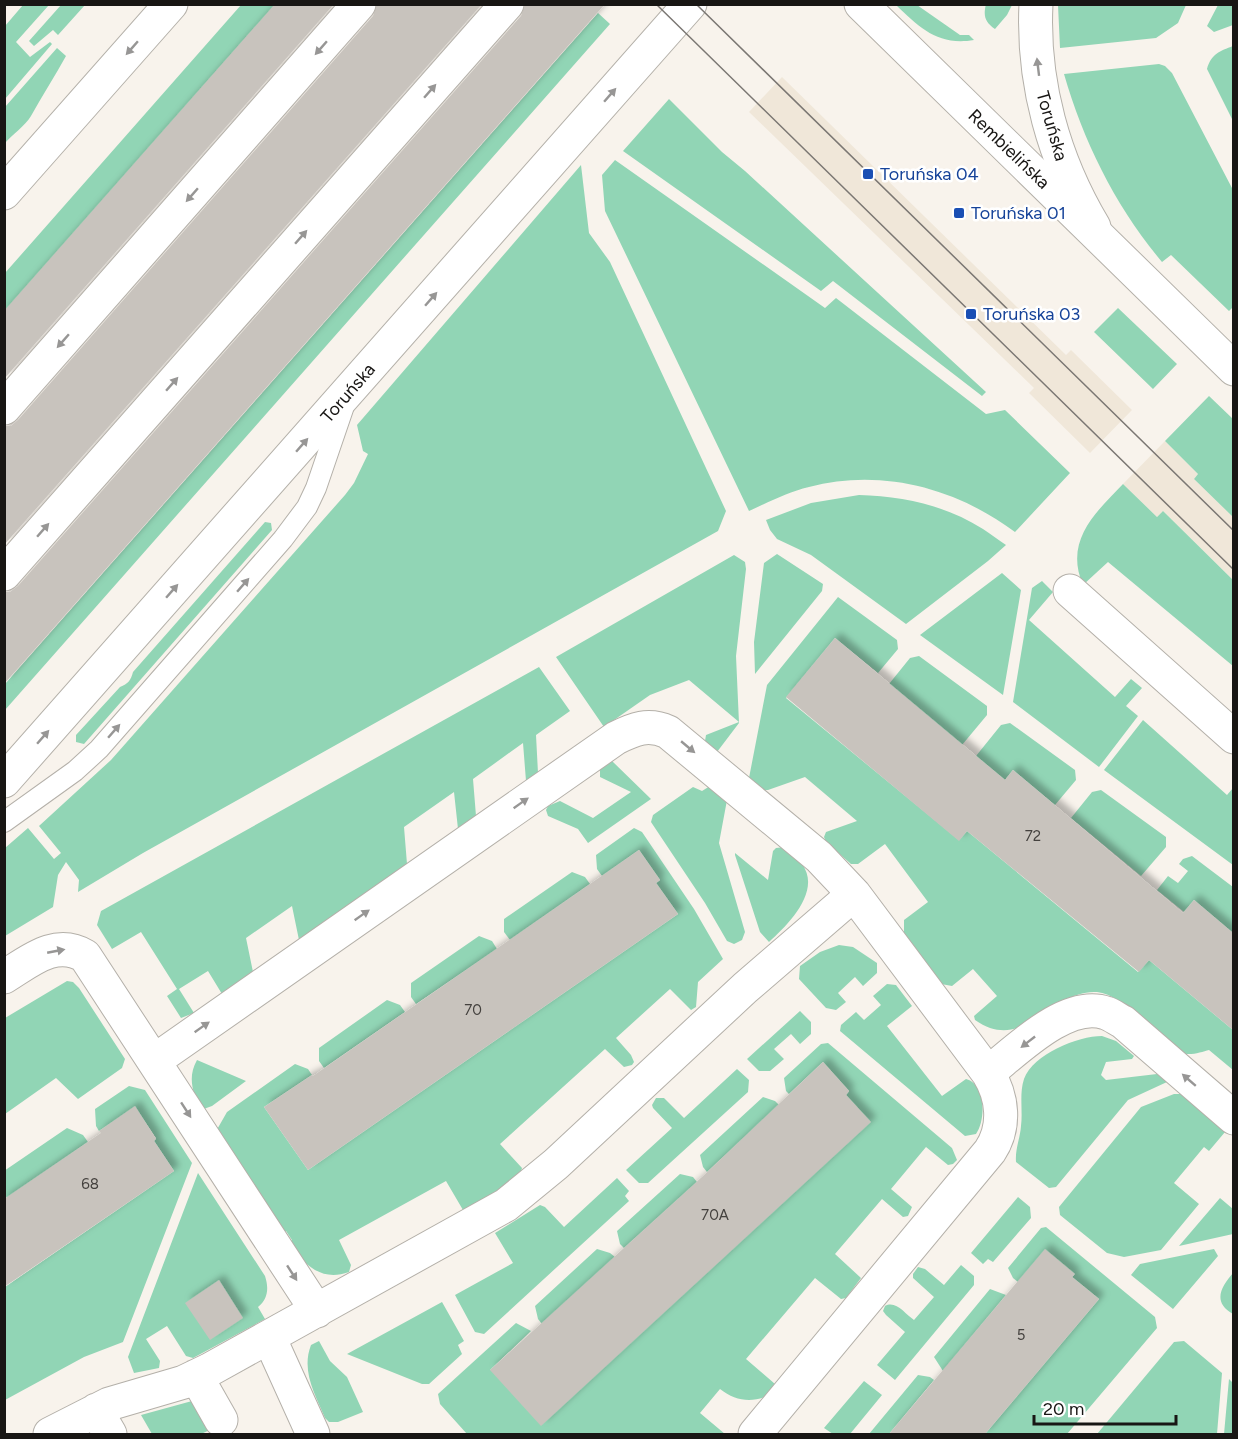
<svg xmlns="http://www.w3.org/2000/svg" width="1238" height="1439" font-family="Figtree,sans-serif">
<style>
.built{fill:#f0e7d9}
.green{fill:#91d5b5}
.building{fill:#c8c3bd;filter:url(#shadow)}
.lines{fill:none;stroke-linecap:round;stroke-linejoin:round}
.lane-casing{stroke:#b4b0a9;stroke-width:22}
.street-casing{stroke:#b4b0a9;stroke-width:35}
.secondary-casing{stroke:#b4b0a9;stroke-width:35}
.primary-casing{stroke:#b4b0a9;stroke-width:35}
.highway-casing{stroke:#b4b0a9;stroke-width:35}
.lane{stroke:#fff;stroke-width:20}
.street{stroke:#fff;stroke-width:33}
.secondary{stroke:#fff;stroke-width:33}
.primary{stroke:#fff;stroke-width:33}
.highway{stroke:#fff;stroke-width:33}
.tram{stroke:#7b7773;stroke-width:1.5}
.oneway{fill:#979695}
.transit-dot{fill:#1a4fb4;stroke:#fff;stroke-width:2}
.labels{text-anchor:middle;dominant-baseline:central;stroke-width:5;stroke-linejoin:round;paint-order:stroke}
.number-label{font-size:15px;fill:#44413e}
.street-label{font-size:18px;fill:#181614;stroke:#fff}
.transit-label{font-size:18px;fill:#164399;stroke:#fff;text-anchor:start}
</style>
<defs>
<filter id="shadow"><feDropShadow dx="5.5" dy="-5.5" stdDeviation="3" flood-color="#0004"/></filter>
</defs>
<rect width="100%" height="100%" fill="#f8f3ec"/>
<path class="built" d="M782,77L1066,355L1071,350L1132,410L1090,453L1029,393L1034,388L749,112Z
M1165,441L1198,474L1194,479L1233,517V580L1163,511L1157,517L1123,484Z"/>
<path class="green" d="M986,4L1012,5L1007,15L995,29C985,22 983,16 986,4Z
M23,5H49L16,42L30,57L50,42L52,44L5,99V26Z
M61,5H85L58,35L53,30L34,46L29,41Z
M241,5H275L5,311V273Z
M896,5H917L960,35H969L974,40C938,46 920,28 896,5Z
M1058,5V4L1186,5L1178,23L1156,38L1060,48Z
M1218,5H1233V25L1214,32L1207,26Z
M598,13L610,24L5,710V684Z
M1233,46V121L1207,69C1211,54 1220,51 1233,46Z
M57,48L66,56C55,76 42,96 31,116C25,126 12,135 5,143V107Z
M1159,64L1165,66L1172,73L1233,190L1234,306L1229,311L1171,255L1162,262C1116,207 1084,143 1064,74Z
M669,99L722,152L745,171L986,392L982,396L833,281L821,291L623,151Z
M615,160L825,308L836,298L986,414L1005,410L1070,473L1015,532C956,488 881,468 809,487C788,492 769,502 749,511L605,211L602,175Z
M581,165L589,233L610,262L726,511L718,531L143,853L78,892L79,880L66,862L58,875L53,907L5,936V848L28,828L54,859L61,853L39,826L111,760L345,495L354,483L368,454L363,451L357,425Z
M1118,308L1177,364L1153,389L1094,332Z
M1209,396L1233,419V517L1194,479L1198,474L1165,441Z
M1123,484L1157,517L1163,511L1233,580V666L1108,562L1083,585C1064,541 1095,513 1123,484Z
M859,495C902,496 945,505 983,529C991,534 998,540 1006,545L988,561L906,624L811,555L777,539L770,530L766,520L811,503Z
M265,522L271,523L272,530L84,744L76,742V735L120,687C128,684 131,680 133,672Z
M777,554L823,584L822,591L755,674L754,642L764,563Z
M734,555L745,562L746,569L736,656L739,723L717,752L705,741L706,735L739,722L689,680L650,695L604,727L556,657Z
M1002,573L1021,590L1003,695L920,635Z
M1042,581L1053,592L1029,620L1115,697L1131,679L1142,688L1126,706L1138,716L1099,767L1013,702L1032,588Z
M838,597L897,640L898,649L878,673L835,638L786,698L959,840L967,831L1138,972L1149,960L1233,1030V1070L1209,1050C1202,1052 1190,1056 1182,1053C1178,1051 1172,1045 1168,1041C1150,1027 1120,994 1097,992C1051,989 1025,1055 975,1020L974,1016L997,996L973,969L952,986L925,981L904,937V920L928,902L885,844L858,864H851L826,842L824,837L826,832L857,821L805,777L768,790H763L749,778L767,685Z
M919,656L987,706V715L962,745L889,684L910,658Z
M539,667L570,711L536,735L538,773L526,781L523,743L473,779L476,816L458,829L454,792L404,827L407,864L299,940L292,906L246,938L253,972L222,994L208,971L179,989L194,1013L181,1018L167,996L177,989L141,932L112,949L97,925L101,911Z
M1143,720L1227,795L1233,788V865L1104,770Z
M1010,723L1075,770L1076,780L1055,805L1013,770L1005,780L976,756L1001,725Z
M612,761L651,799L588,843L578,829L548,816L546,810L548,806L560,801L593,818L631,792L600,777V769Z
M710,786L727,800L719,843L745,932L742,940L734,944L727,941L705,903L651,822L653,815L693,787L702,791Z
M1101,790L1166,837V847L1141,876L1071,818L1092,792Z
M634,828L642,832L694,909L723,959L698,982L696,1007L691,1010L670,989L616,1038L631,1055L634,1062L632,1065L624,1067L605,1049L500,1144L522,1168L520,1175L476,1212L463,1210L446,1181L339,1240L351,1265L349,1272C321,1282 306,1265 288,1245L292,1240L286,1231L280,1233L215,1133L227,1112L295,1064L308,1069L312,1075L264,1107L308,1170L678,914L656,883L660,880L639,850L602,876L597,869L596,855Z
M785,847C790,852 798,857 802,864C822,891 788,925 769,942L760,932L735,855V853L768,880L773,851L776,848Z
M1192,856L1233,887V933L1194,900L1184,912L1157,890L1168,876L1178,883L1188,871L1179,864L1183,859Z
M572,872L585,877L590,884L510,940L504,932V919Z
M479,936L492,941L497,949L416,1004L411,997V983Z
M839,945L853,947L877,963V973L863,986L855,977L838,993L846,1002L836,1010L826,1008L799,979L800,966L820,952Z
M67,981L73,982L79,988L125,1059L122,1068L78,1099L56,1078L5,1114V1018Z
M887,984L896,985L912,1006L887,1026L942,1096L966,1079C986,1084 986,1120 976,1134L965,1136L840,1031L841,1025L856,1012L864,1020L881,1005L873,996Z
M387,1000L400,1005L405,1012L324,1068L319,1061V1048Z
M800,1011L811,1022V1034L800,1044L791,1034L774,1049L784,1059L770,1071H759L747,1059Z
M1102,1036L1116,1041L1134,1056L1132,1059L1106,1062L1101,1075L1106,1080L1157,1074L1167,1082L1128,1100L1056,1187L1049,1188L1016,1162C1015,1149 1020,1139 1021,1126C1023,1111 1019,1094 1024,1079C1033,1054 1078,1036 1102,1036Z
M828,1043L952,1148L957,1160L953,1164L948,1165L926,1147L891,1189L912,1207L908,1216L903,1217L882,1199L835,1254L861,1278L846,1298L841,1299L815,1278L746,1359L775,1384L765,1397C749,1403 734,1400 720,1389L700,1413L725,1434H467L440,1404L438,1394L516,1323L531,1331L490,1370L870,1122L846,1095L849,1091L823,1062L789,1094L786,1091L784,1078L821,1044Z
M197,1060L246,1081L212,1106L201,1110C193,1093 187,1078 197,1060Z
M737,1069L749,1080L748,1092L648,1183H639L626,1170L672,1128L653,1108L652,1105L656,1098H664L684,1118Z
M129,1086L145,1090L192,1163L123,1342L84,1357L5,1400V1287L174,1171L154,1141L156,1138L135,1107L99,1131L96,1126L95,1109Z
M1174,1094H1181L1225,1132L1209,1151L1204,1147L1174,1183L1199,1204L1161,1250L1124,1257L1107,1253L1060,1215L1059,1207L1141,1107Z
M763,1097L775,1101L779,1105L707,1172L703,1167L700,1155Z
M67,1128L83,1135L88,1142L7,1198L5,1195L4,1171Z
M198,1173L265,1276C269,1288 268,1299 258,1307L265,1319L193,1358L186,1356L167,1326L146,1339L160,1361L159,1368L134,1373L128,1357Z
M680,1174L693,1177L697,1182L624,1248L620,1244L617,1231Z
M617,1178L629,1191L625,1196L629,1201L484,1334L475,1332L455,1295L513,1263L495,1233L540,1205L545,1207L564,1227Z
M1018,1197L1030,1207L1031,1218L993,1262L988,1259L983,1264L971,1253Z
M1220,1198L1233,1209V1234L1179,1246Z
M1046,1227L1155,1317L1157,1328L1067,1434H985L1099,1299L1072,1277L1074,1275L1018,1282L1013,1278L1008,1268L1041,1228Z
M597,1249L610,1253L615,1257L542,1324L538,1319L535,1306Z
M1214,1249L1218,1256L1173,1309L1131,1275L1140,1264Z
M961,1265L974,1276V1285L895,1380L877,1365L905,1332L886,1315L883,1311L885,1306C896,1300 905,1314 914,1320L934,1297L913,1278V1274L918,1267L925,1269L944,1285Z
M1233,1273V1314C1212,1302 1221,1287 1233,1273Z
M990,1289L1006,1295L943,1371L934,1357Z
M442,1302L464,1341L458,1345L462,1354L429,1384H422L347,1354Z
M319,1341L330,1361L347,1377L363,1412L338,1422H329L325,1418C315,1394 301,1371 311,1345Z
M1184,1341L1222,1373L1217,1434H1097L1174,1342Z
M918,1375L930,1377L934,1380L889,1434H869Z
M1229,1379L1233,1383V1434H1224Z
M864,1381L882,1395L850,1434H833L824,1428Z
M192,1401L212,1429L201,1434H152L141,1415Z"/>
<path class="building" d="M275,4H334L4,379V311Z
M377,4H482L4,545V426H11L18,420L373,16Z
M525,4H605L4,684V592H10L18,586L521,16Z
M835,638L1005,780L1013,770L1183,913L1194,900L1233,933V1030L1149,960L1139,972L967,831L959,841L786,697Z
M639,850L660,880L656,883L678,914L308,1170L264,1107L312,1075L313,1076Z
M823,1062L849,1091L846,1095L871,1122L541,1426L490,1370L702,1177Z
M135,1106L156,1139L154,1141L174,1171L4,1287V1199L101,1133L99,1131Z
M1045,1249L1075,1274L1072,1277L1099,1299L985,1434H889Z
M219,1280L243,1318L210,1340L185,1303Z"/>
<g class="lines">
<defs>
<path id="lane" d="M4,822L75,771L99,749L283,539L307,507L316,488L343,409"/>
<path id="street" d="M1036,4C1032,83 1054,160 1094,227
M1070,591L1234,737
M4,977C29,962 55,938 85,956L317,1311
M154,1061L616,738C634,729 648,723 668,732L819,857L854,894L988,1073C1003,1097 1006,1127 990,1151L755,1434
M988,1073C1016,1051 1067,999 1106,1013C1112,1015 1117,1019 1123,1022L1234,1118
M269,1337L313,1434
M196,1376L221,1420
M96,1410L110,1434
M50,1434L109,1404L184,1382L209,1370L506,1205L556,1164L745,988L854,894"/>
<path id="secondary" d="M861,4L1234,369"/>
<path id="primary" d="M4,193L171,4
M4,781L690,4"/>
<path id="highway" d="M4,408L359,4
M4,574L507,4"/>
</defs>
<use href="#lane" class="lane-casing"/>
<use href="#street" class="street-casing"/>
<use href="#secondary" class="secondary-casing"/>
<use href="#primary" class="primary-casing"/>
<use href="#highway" class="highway-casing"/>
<use href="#lane" class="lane"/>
<use href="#street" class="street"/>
<use href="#secondary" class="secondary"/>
<use href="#primary" class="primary"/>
<use href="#highway" class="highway"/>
<path class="tram" d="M656,4L1234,570
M696,4L1234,531"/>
</g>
<defs><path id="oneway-solid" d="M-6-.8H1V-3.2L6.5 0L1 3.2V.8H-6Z" transform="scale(1.5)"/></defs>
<g class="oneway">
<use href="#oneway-solid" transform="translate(132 48) rotate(131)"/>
<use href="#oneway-solid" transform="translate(321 48) rotate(131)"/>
<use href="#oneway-solid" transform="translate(1038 67) rotate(-97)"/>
<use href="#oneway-solid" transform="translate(430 91) rotate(-49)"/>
<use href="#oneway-solid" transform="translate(610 95) rotate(-49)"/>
<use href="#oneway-solid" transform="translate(192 195) rotate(131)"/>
<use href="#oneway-solid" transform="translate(301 237) rotate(-49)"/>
<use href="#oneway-solid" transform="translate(431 299) rotate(-49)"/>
<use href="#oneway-solid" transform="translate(63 341) rotate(131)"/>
<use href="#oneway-solid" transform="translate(172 384) rotate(-49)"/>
<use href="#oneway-solid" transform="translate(302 445) rotate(-49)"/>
<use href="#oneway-solid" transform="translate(43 530) rotate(-49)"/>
<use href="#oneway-solid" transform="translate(243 585) rotate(-49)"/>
<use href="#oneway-solid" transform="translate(172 591) rotate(-49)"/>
<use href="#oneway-solid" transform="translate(114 731) rotate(-49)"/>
<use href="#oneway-solid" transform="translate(43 737) rotate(-49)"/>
<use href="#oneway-solid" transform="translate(688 747) rotate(40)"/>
<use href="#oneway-solid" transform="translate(521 803) rotate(-35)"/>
<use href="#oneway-solid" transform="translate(362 915) rotate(-35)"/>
<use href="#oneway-solid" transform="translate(56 951) rotate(-11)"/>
<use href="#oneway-solid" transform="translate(202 1027) rotate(-35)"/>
<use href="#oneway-solid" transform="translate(1028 1042) rotate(142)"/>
<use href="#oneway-solid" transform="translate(1189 1080) rotate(-139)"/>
<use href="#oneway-solid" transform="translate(186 1110) rotate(57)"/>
<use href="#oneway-solid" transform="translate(292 1273) rotate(57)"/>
</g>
<g class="transit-dot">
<rect x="862" y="168" width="12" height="12" rx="3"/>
<rect x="953" y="207" width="12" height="12" rx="3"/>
<rect x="965" y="308" width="12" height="12" rx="3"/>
</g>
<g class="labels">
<g class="number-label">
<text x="1033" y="836">72</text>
<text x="473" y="1010">70</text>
<text x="90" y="1184">68</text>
<text x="715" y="1215">70A</text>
<text x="1021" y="1335">5</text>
</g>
<g class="street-label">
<text transform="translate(1052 126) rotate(74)">Toruńska</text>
<text transform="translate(1009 149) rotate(44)">Rembielińska</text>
<text transform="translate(348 393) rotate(-49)">Toruńska</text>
</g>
<g class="transit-label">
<text x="880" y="174">Toruńska 04</text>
<text x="971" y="213">Toruńska 01</text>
<text x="983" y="314">Toruńska 03</text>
</g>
</g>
<rect width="1238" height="1439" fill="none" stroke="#181614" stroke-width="12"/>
<path d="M1034 1415v9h142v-9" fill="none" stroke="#181614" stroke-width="3"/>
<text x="1043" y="1415" font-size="18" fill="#181614" stroke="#ffffff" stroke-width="4.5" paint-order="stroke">20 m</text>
</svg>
